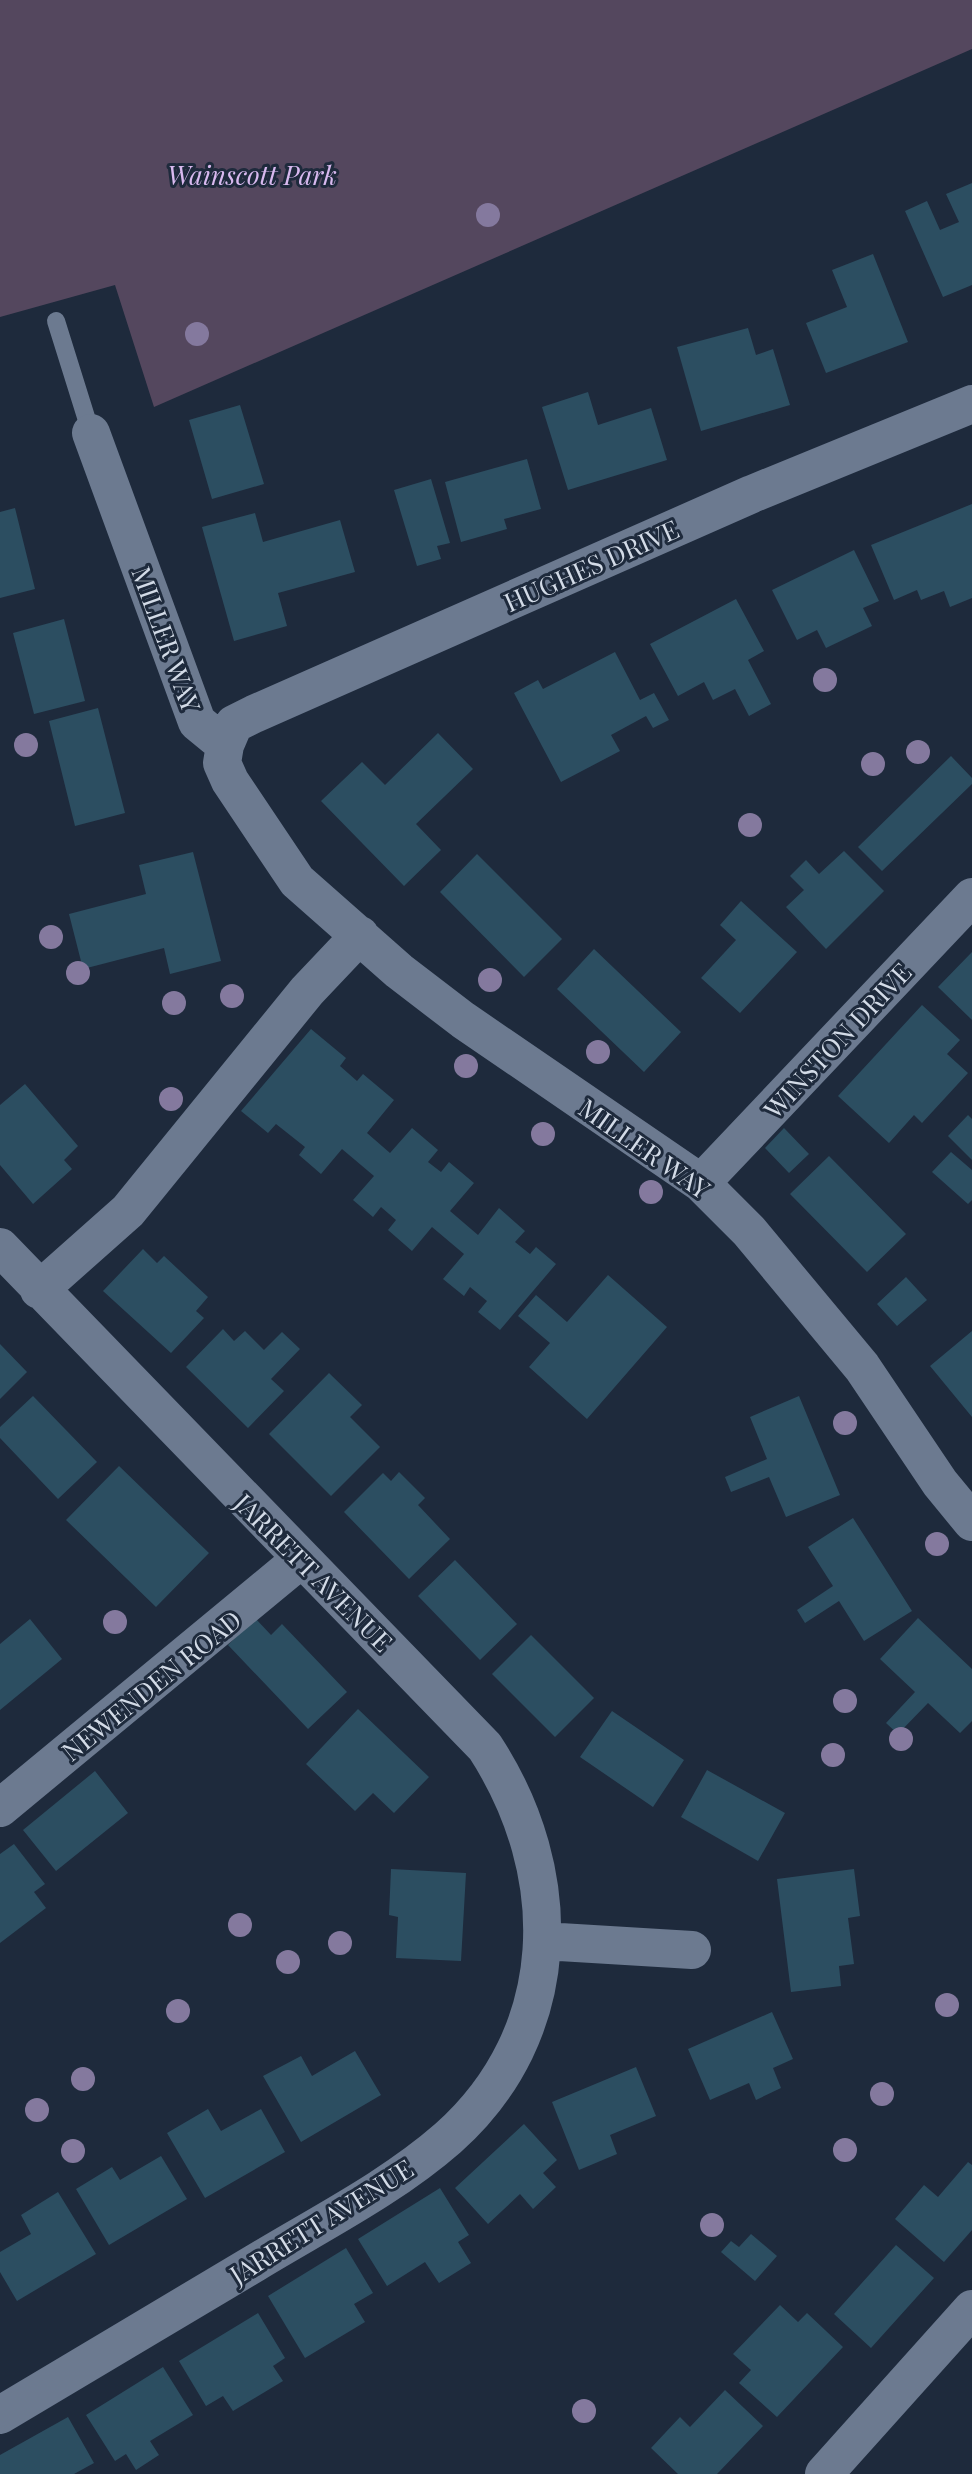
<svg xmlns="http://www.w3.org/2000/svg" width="972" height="2474" font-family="'Playfair Display',serif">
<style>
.green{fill:#54475e}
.building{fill:#2c4e61}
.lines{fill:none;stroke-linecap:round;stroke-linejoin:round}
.service{stroke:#6c7a90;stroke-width:18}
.minor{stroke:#6c7a90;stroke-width:38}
.tree{fill:#84799e}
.labels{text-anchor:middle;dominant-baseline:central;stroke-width:6;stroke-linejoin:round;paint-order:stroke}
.park-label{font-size:26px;font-style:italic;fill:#d8b9ef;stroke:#1e2a3c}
.street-label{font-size:26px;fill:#d3dbe7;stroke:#1e2a3c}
</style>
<rect width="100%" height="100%" fill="#1e2a3c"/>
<path class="green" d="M0,0H972V49L154,407L115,285L0,317Z"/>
<path class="building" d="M972,183V285L943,297L905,211L927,201L940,230L959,222L946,194Z
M873,254L908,342L826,373L806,323L847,307L832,270Z
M748,328L756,355L773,349L790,405L701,431L677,347Z
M588,392L598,425L651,408L667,460L568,490L542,407Z
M240,405L264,484L212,499L189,420Z
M527,459L541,509L504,519L507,529L461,542L445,482Z
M431,479L450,543L437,546L441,559L417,566L394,490Z
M972,504V598L950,607L944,591L921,600L917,590L894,600L871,545Z
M15,508L35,589L0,598V512Z
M255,513L263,542L340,520L355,572L278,593L287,626L234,641L202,527Z
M854,550L879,601L863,608L872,626L826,648L817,630L797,640L772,590Z
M736,599L764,651L748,660L771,704L749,716L735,689L713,700L704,682L678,696L650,644Z
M64,619L85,701L34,714L13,633Z
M615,652L640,700L654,693L669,720L653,728L646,716L611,735L620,751L561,782L514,693L538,680L543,689Z
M98,708L125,813L75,826L49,721Z
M438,733L473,769L416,824L441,850L404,886L321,801L362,762L385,785Z
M951,756L972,778V784L882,871L858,847Z
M844,851L884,891L826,949L786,907L804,890L790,876L806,860L819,874Z
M193,852L221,961L170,974L164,948L83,969L69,914L146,894L139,865Z
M477,854L562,939L524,977L440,892Z
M741,901L797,952L740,1013L701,978L736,940L720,925Z
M594,949L681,1032L644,1072L557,989Z
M972,952V1020L938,987Z
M922,1005L960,1040L947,1054L968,1073L922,1123L914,1115L889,1143L838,1096Z
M311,1029L346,1058L340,1066L357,1081L363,1074L394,1100L367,1133L390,1153L412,1128L438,1150L428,1162L441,1172L449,1162L474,1183L450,1211L478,1235L499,1208L525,1231L515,1242L530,1254L536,1247L556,1264L500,1330L478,1312L487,1301L470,1287L464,1296L443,1279L464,1254L432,1227L412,1251L388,1230L396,1220L381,1207L373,1217L353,1200L374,1176L342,1149L321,1174L299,1155L305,1147L276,1124L268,1133L241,1111Z
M25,1084L78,1146L64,1160L72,1169L33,1204L0,1165V1105Z
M968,1115L972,1119V1160L948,1136Z
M784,1128L809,1154L789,1173L765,1148Z
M951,1152L972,1170V1200L968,1204L932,1172Z
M829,1156L906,1234L867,1272L790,1194Z
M143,1249L157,1263L164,1256L208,1297L196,1311L204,1318L171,1353L103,1291Z
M608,1275L667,1327L587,1419L529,1367L550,1343L518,1316L536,1295L567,1322Z
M906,1277L927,1300L897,1326L877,1304Z
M223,1329L234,1341L245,1331L264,1350L282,1332L300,1349L271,1379L284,1391L248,1428L186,1367Z
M972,1331V1417L930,1366Z
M0,1344L27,1372L0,1399Z
M329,1373L362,1405L350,1417L380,1447L331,1496L269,1434Z
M33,1396L97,1462L58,1499L0,1438V1427Z
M799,1396L840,1495L786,1517L769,1477L731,1492L725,1477L767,1459L750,1417Z
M119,1466L209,1553L156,1607L66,1520Z
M399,1472L425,1498L418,1505L450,1539L409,1579L344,1512L383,1473L391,1481Z
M853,1518L912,1611L864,1641L839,1601L805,1623L797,1610L833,1586L808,1547Z
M455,1560L517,1624L480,1660L418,1596Z
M255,1618L271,1635L282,1624L347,1692L308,1729L228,1645Z
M918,1618L972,1669V1721L960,1733L928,1703L898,1734L886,1723L915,1692L880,1659Z
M30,1619L62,1659L0,1710V1644Z
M531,1635L594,1698L555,1737L492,1674Z
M358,1709L429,1777L394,1813L373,1793L355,1811L306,1764Z
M612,1711L684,1760L653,1807L580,1757Z
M707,1770L785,1813L758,1861L681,1817Z
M95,1771L128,1813L56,1871L23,1830Z
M14,1844L45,1884L34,1892L46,1908L0,1943V1854Z
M391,1869L466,1873L461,1961L396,1958L398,1917L389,1915Z
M854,1869L860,1916L848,1918L854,1964L839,1966L841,1986L791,1992L777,1879Z
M772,2012L793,2059L773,2068L781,2088L756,2100L749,2083L710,2100L688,2049Z
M355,2051L381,2095L301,2142L263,2076L301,2056L312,2076Z
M636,2067L656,2116L610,2135L617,2154L579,2170L552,2102Z
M208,2109L221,2131L261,2109L285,2152L205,2198L167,2133Z
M524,2124L557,2160L543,2173L556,2187L533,2209L520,2194L488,2224L455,2188Z
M161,2156L187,2199L109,2245L76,2189L112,2167L120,2180Z
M968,2162L972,2165V2230L944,2262L895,2219L924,2185L938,2197Z
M440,2188L469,2235L458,2242L471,2263L439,2283L425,2262L387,2286L358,2239Z
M58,2192L96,2254L17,2301L0,2272V2252L31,2234L21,2215Z
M751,2234L777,2256L755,2281L721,2252L731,2241L739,2247Z
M896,2245L934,2278L871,2348L834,2314Z
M346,2248L373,2293L354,2304L365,2322L305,2358L268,2296Z
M780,2305L798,2322L807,2313L843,2347L777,2417L739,2383L751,2370L733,2354Z
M258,2313L285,2358L273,2366L283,2381L233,2411L223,2396L206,2406L179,2361Z
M163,2367L193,2415L150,2441L159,2455L136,2470L126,2454L115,2461L86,2415Z
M725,2390L763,2426L717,2474H678L651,2448L680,2417L690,2427Z
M68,2417L94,2463L74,2474H0V2455Z"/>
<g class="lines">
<path class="service" d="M56,321L91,433"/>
<path class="minor" d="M91,433L197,722L225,745L222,763L230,781L297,881L399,971L463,1020L701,1183L749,1231L862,1367L940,1483L972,1522
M225,745L234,724L254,714L752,494L972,404
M701,1183L972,897
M0,1247L485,1747C567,1873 566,2033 448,2138C391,2188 319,2224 255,2263C170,2314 85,2364 0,2415
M39,1290L128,1211L307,991L360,935
M0,1808L300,1560
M543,1941L692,1950
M824,2474L972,2309"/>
</g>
<g class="tree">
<circle cx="488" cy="215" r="12"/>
<circle cx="197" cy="334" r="12"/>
<circle cx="825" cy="680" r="12"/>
<circle cx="26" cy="745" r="12"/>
<circle cx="918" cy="752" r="12"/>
<circle cx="873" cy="764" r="12"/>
<circle cx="750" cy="825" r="12"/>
<circle cx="51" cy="937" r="12"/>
<circle cx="78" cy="973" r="12"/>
<circle cx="490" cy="980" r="12"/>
<circle cx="232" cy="996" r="12"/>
<circle cx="174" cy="1003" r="12"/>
<circle cx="598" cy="1052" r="12"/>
<circle cx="466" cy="1066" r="12"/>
<circle cx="171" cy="1099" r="12"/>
<circle cx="543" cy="1134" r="12"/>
<circle cx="651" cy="1192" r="12"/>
<circle cx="845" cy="1423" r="12"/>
<circle cx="937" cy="1544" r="12"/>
<circle cx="115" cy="1622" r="12"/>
<circle cx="845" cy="1701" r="12"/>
<circle cx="901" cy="1739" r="12"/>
<circle cx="833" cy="1755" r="12"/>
<circle cx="240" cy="1925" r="12"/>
<circle cx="340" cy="1943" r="12"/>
<circle cx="288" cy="1962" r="12"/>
<circle cx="947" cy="2005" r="12"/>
<circle cx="178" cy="2011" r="12"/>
<circle cx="83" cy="2079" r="12"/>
<circle cx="882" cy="2094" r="12"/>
<circle cx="37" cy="2110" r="12"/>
<circle cx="845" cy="2150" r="12"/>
<circle cx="73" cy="2151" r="12"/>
<circle cx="712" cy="2225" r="12"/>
<circle cx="584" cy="2411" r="12"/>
</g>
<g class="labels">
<g class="park-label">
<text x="252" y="174">Wainscott Park</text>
</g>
<g class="street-label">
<text transform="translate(591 565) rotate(-24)">HUGHES DRIVE</text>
<text transform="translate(167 639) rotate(70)">MILLER WAY</text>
<text transform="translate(837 1040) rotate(-47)">WINSTON DRIVE</text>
<text transform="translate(645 1148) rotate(35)">MILLER WAY</text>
<text transform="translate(314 1572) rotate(45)">JARRETT AVENUE</text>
<text transform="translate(151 1685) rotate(-39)">NEWENDEN ROAD</text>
<text transform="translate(321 2221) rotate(-32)">JARRETT AVENUE</text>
</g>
</g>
</svg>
